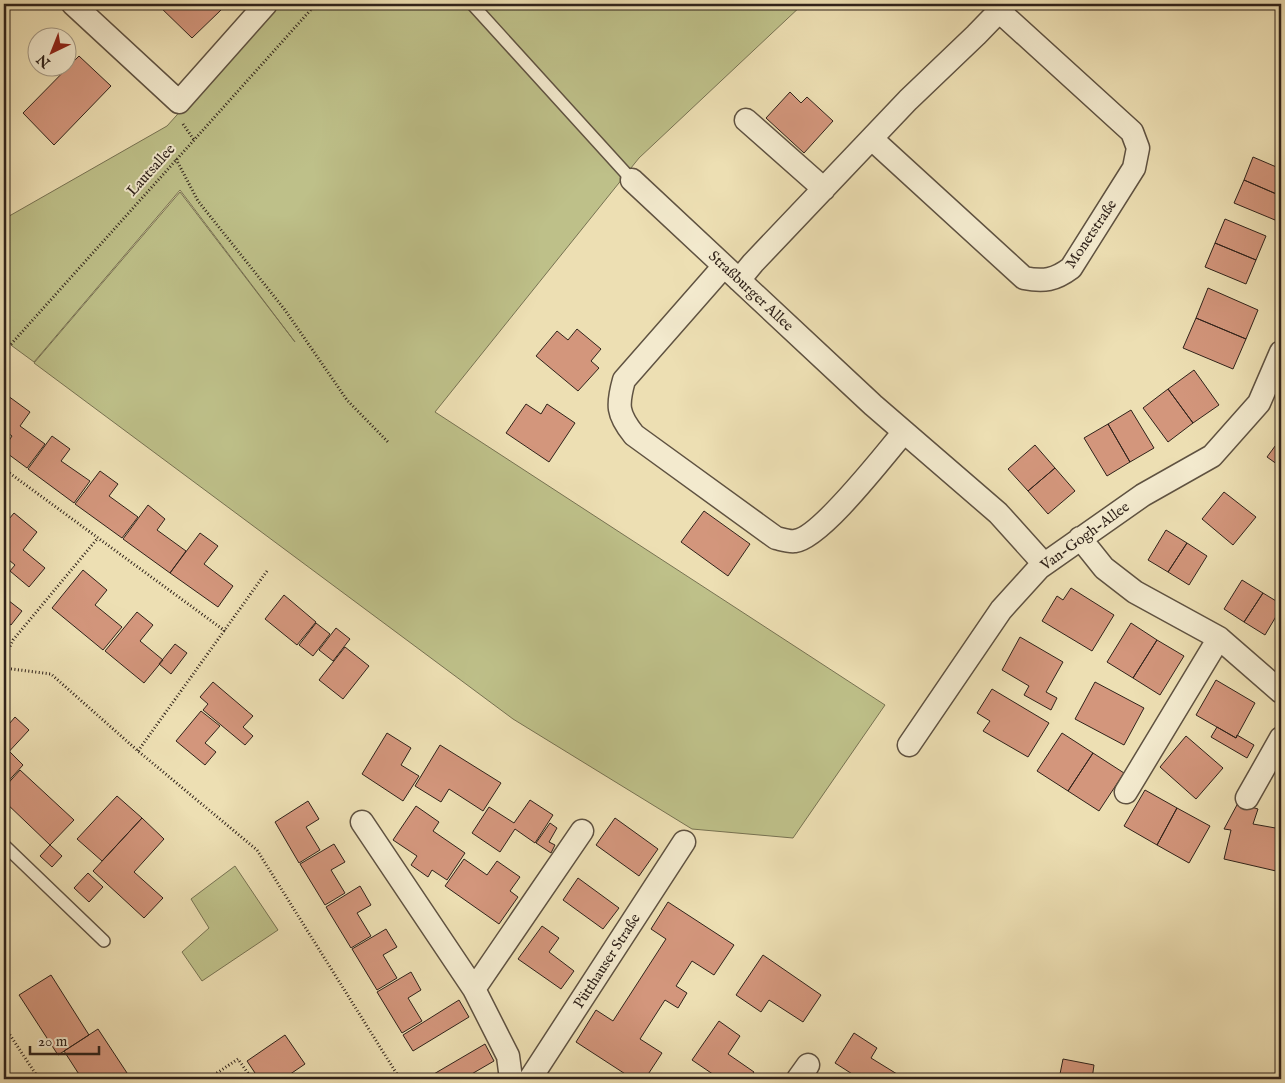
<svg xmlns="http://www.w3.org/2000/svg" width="1285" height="1083" font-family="'IM FELL English',serif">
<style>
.green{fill:#bec089;stroke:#777252}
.building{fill:#d3967c;stroke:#30231b}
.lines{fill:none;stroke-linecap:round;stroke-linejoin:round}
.lane-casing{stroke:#5f5241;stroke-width:14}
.street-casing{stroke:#5f5241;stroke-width:25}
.path{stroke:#30231b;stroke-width:3;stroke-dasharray:1 2.5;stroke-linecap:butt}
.lane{stroke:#f3eace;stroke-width:11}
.street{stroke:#f3eace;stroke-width:22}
.labels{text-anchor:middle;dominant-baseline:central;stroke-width:4;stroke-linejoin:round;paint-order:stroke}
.street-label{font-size:15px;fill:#30231b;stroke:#f3eace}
</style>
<rect width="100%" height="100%" fill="#eddfb3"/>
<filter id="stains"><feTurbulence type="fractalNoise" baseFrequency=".004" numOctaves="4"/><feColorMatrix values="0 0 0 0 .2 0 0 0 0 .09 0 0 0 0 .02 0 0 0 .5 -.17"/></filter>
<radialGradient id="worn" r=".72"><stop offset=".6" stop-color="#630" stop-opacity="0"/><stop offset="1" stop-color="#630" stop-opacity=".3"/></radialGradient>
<path class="green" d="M277,4H803L639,158L435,412L885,705L793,838L692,829L513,719L34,363L180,192L295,342L180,190L34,362L4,340V219L167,126Z
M235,866L278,930L202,981L182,952L209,928L191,899Z"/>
<path class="building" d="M157,4H214L221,10L192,38Z
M79,56L111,86L54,145L23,113Z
M790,92L801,103L807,97L833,121L804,153L766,118Z
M1253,157L1281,169V196L1244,180Z
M1244,180L1281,196V204L1275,220L1234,203Z
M1225,219L1266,236L1256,260L1215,243Z
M1215,243L1256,260L1246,284L1205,267Z
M1208,288L1258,310L1246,339L1196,318Z
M1196,318L1246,339L1233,369L1183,348Z
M577,329L601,349L591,361L599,368L578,391L536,356L557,331L568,340Z
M1194,370L1219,405L1193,423L1168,389Z
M1168,389L1193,423L1168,442L1143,408Z
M4,393L30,412L20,426L45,444L27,468L4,451V448L12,436L4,430Z
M526,404L541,414L547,404L575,423L549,462L506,433Z
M1131,410L1154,448L1130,462L1108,424Z
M1108,424L1130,462L1107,476L1084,438Z
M52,436L70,449L61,461L90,481L74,503L28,469Z
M1281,438V467L1267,457Z
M1035,445L1055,468L1028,491L1008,469Z
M1055,468L1075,491L1048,514L1028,491Z
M100,471L118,484L109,496L138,517L122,538L75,504Z
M1224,492L1256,517L1233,545L1202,519Z
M148,505L165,519L157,530L186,551L170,573L123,539Z
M704,511L750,544L728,576L681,542Z
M14,513L37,532L23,550L45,568L29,587L10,571L15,565L4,556V525Z
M1166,530L1187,543L1168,572L1148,560Z
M200,533L218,546L204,564L233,586L218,607L170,573Z
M1187,543L1207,556L1189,585L1168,572Z
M83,570L107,590L95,605L122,627L103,650L52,608Z
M1242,580L1263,593L1244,622L1224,609Z
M1071,588L1114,615L1092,651L1042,621L1057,596L1063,600Z
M1263,593L1281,604V608L1265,635L1244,622Z
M284,595L316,622L297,645L265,619Z
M4,597L22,611L11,625L4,620Z
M137,612L153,625L140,641L163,660L144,683L105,651Z
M316,623L330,634L313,656L299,645Z
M1131,623L1157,640L1133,678L1107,662Z
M336,628L350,639L333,661L319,650Z
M1020,637L1063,662L1046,692L1057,698L1051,710L1024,695L1029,686L1002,670Z
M1157,640L1184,656L1160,695L1133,678Z
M175,644L187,653L171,674L159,664Z
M345,647L369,666L343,699L319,680Z
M1216,680L1255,703L1236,738L1196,715Z
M213,682L253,716L243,727L253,736L245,745L203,710L208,704L200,697Z
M1095,682L1144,708L1124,745L1075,719Z
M992,689L1049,723L1028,757L983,731L990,721L977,713Z
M201,711L220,726L205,743L216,752L205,765L176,741Z
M15,717L29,730L4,757V730Z
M1217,727L1236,738L1237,735L1254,745L1247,758L1211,737Z
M387,733L411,748L401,765L419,776L403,801L362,774Z
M1062,733L1093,753L1068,791L1037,771Z
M1186,736L1223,768L1196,799L1160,767Z
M440,745L501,783L483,811L449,789L441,802L415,786Z
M9,751L23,765L4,786V757Z
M1093,753L1124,773L1099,811L1068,791Z
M20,770L74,820L50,845L4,801V788Z
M1145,790L1177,808L1157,845L1124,826Z
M117,796L142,818L102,861L77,839Z
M530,800L553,815L535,843L515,829L500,852L472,833L489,807L514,823Z
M308,801L319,819L306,827L320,850L299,863L275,822Z
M1238,803L1258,809L1253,824L1281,829V853L1276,871L1224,859L1231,830L1224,829Z
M416,806L439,822L433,831L465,853L447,880L432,870L428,877L411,865L417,856L393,840Z
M1177,808L1210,826L1189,863L1157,845Z
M142,818L164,839L134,872L163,898L144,918L93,871Z
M615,818L658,849L639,876L596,845Z
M550,823L557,828L549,842L555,845L551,853L536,843Z
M334,844L345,862L331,870L345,893L325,905L300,864Z
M50,845L62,856L52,867L40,856Z
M464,859L487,875L497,861L520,877L510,891L518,897L499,924L445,886Z
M88,873L103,887L89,902L74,888Z
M578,878L619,908L603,929L563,900Z
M360,886L371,905L357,913L371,936L351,948L326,907Z
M668,902L734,945L714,975L692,961L676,986L687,993L678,1008L665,1000L640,1039L662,1053L645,1079H633L576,1042L596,1010L613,1021L666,939L651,929Z
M542,926L559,938L549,952L574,971L561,989L518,959Z
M386,929L397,947L383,955L397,978L377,990L352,949Z
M763,955L821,995L803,1022L769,1000L761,1012L736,995Z
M411,972L421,990L408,998L422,1021L402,1033L377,992Z
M51,975L89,1035L58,1055L19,995Z
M459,1000L469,1017L413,1051L403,1035Z
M719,1021L740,1036L728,1054L754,1072L749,1079H720L692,1060Z
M98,1029L131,1079H82L64,1051Z
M854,1033L877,1048L871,1058L897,1074L894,1079H860L835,1063Z
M285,1035L305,1064L283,1079H259L247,1061Z
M485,1044L494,1061L463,1079H428L427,1078Z
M1063,1059L1094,1065L1092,1079H1059Z"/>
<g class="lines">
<defs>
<path id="lane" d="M472,4L632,180
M4,845L104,941"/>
<path id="street" d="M73,4L179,102L266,4
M746,120L824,189
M872,139L1024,278C1044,282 1055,280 1071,268L1134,168L1138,148L1132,132L999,11
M632,180L873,405L998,513L1044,564
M724,266L624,380C617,405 617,414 634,435L776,538C781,539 789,542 795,541C821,538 885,454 904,432
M739,280L753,263L908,100L976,35L1006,4
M1080,538L1104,568L1135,592L1219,638L1281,692
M909,745L1001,610L1039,568L1143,495L1212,456L1259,403L1281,352
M1126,792L1219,638
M1247,798L1281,738
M362,822L474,989L508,1056L511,1079
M474,989L582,831
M530,1079L684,842
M798,1079L808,1065"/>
</defs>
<use href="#lane" class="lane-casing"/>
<use href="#street" class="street-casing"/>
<path class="path" d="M183,124L194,140
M176,159L198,201L285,310L347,400L388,442
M4,352L316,4
M4,469L225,631
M4,659L13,640L97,539
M4,668L51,674L138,751L257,850L400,1079
M138,751L267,571
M4,1026L39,1079
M208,1079L238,1059L252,1079"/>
<use href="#lane" class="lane"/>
<use href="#street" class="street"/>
</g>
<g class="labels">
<g class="street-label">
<text transform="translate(151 170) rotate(-48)">Lautsallee</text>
<text transform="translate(1091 234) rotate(-56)">Monetstraße</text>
<text transform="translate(751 291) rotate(43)">Straßburger Allee</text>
<text transform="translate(1085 536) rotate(-36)">Van-Gogh-Allee</text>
<text transform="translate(607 961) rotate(-57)">Pütthauser Straße</text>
</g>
</g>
<rect width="1285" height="1083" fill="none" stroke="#eddfb3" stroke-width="20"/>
<rect x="5" y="5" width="1275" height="1073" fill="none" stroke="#30231b" stroke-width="2.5"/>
<rect x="10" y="10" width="1265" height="1063" fill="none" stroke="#30231b"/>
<g transform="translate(52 52) rotate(223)"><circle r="24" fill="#f3eace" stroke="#a59a86"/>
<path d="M0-4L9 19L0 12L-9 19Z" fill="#8f2418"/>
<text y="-8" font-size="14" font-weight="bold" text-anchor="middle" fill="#30231b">N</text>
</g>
<path d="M30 1046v8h69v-8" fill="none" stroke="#30231b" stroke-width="2.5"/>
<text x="38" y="1046" font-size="15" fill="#30231b" stroke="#f3eace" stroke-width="4" paint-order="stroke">20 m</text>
<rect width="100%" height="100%" filter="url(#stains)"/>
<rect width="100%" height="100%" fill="url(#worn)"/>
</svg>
